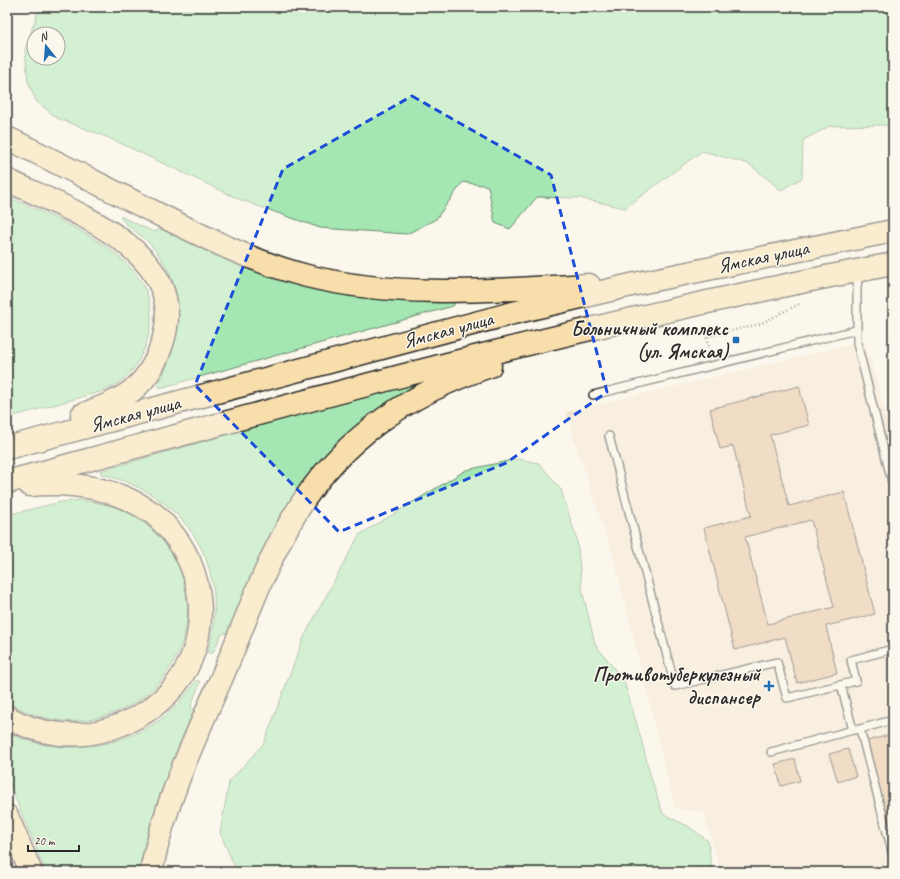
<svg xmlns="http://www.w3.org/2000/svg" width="900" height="879" font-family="Caveat,sans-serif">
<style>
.built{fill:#f4e5d2}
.green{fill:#a4e7b2;stroke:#68896e;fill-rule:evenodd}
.building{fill:#e5ba96;stroke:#2b2b2b;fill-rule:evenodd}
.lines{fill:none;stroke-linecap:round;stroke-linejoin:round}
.lane-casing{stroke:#2b2b2b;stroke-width:10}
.primary-casing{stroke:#2b2b2b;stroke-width:25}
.highway-casing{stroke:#2b2b2b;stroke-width:25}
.path{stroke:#2b2b2b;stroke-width:2.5;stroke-dasharray:1 3;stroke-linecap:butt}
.lane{stroke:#fbf7ec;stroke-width:7}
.primary{stroke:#f8deab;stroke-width:22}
.highway{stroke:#f8deab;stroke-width:22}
.marked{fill:none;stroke:#1d4ed8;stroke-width:3;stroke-dasharray:8 5;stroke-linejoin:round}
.poi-dot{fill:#1f6fb2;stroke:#fbf7ec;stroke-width:1.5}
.labels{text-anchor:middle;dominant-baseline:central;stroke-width:3;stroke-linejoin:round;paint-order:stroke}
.street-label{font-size:20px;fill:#2b2b2b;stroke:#fbf7ec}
.poi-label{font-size:20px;font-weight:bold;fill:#2b2b2b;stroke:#fbf7ec;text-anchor:end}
</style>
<rect width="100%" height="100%" fill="#fbf7ec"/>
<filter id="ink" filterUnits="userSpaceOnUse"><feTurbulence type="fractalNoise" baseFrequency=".025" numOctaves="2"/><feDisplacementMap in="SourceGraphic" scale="8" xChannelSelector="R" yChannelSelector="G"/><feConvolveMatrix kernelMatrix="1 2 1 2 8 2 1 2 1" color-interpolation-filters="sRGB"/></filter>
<g filter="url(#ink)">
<path class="built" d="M865,341L893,438V872H720L704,812L675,809L615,563L565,412Z"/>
<path class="green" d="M41,7H893V128L884,125L830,126L803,140L802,178L781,190L749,164L702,151L625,208L579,198L537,197L510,229L495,223L488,186L463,182L436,219L407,234L320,228L241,200L109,138L57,118L36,101L28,82L25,50L39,8ZM34,34H58V58H34Z
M7,196C60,222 171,258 148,337C143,357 131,377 112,387C99,393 85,396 71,400C50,406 28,412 7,418Z
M120,216L154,232L162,228L207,249L455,303L453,306L160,388L158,385C184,336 189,285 148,242C141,235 123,224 120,216Z
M412,382L416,383L415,385C374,410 318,456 292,497C265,539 247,586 228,632L221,635L213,653H208C232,567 188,495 101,474L100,471Z
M517,459L539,463L561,490L577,540L582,589L595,644L624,681L641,739L651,778L663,814L688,826L708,841L712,872H237L220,833L229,782L264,743L304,637L359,535L466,470Z
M80,500C98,503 116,505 132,515C218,566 200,687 105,716C70,727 37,720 7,701V515L61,502Z
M197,680L200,682L191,706L194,713C172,765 150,816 138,872H46L7,778V732C51,755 110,751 152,725C171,714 185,697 197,680Z"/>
<path class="building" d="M338,7H354L339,11Z
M799,386L809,425L770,435L789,506L844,492L875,614L826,626L837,673L797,683L785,637L735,650L704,528L751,516L733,446L720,449L710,409ZM811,520L834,607L768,624L745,537Z
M893,734V838L867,741Z
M848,749L856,776L838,782L829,754Z
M795,759L800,781L781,786L775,764Z"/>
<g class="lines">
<defs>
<path id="lane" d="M859,274L857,287V343L893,486
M593,395L856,330
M609,436L675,686L777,662L787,698L856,681L851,660L893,649
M841,685L853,730L860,729L893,855
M860,729L893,720
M771,752L853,730"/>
<path id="primary" d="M7,138C59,163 110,190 162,216C208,239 256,263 307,276C400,299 495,290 589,285
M7,180C70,211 193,251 162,344C147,390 123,399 82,415
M7,448L513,313L644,282L893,231
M7,482C301,402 593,320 893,264
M7,717C39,735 76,740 112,728C136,720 157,707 174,687C213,640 207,567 164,524C160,520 156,515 151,512C116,488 72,481 30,485
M151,872C164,804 194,740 222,677C245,623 264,566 294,516C339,440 407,394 490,366"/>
<path id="highway" d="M7,816L31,872"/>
</defs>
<use href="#lane" class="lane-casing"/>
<use href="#primary" class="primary-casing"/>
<use href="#highway" class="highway-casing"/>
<path class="path" d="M711,354L706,337L760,324L799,304"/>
<use href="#lane" class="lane"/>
<use href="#primary" class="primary"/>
<use href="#highway" class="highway"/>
</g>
</g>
<path d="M0 0H900V879H0ZM412,96L551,175L607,392L506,463L339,532L195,385L283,169Z" fill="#fbf7ec" fill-opacity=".55" fill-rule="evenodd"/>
<path class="marked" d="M412,96L551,175L607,392L506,463L339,532L195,385L283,169Z"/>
<g class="poi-dot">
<rect x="732" y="336" width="8" height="8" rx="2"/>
<path d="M767 680h4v4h4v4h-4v4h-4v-4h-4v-4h4z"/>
</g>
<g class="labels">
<g class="street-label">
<text transform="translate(763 257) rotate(-12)">Ямская улица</text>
<text transform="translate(448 330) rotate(-15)">Ямская улица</text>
<text transform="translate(135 414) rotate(-15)">Ямская улица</text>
</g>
<g class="poi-label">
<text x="728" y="328">Больничный комплекс<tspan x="728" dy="23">(ул. Ямская)</tspan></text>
<text x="760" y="674">Противотуберкулезный<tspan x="760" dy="23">диспансер</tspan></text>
</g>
</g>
<rect width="900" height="879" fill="none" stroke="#fbf7ec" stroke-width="24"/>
<rect x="12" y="12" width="876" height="855" fill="none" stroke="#2b2b2b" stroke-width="1.5" filter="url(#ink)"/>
<g transform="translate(46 46) rotate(343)"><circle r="19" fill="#fbf7ec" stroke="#a8a59f"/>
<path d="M0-3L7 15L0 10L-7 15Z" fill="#1f6fb2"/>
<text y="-6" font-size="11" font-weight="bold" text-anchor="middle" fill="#2b2b2b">N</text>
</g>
<path d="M28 845v6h51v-6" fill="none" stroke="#2b2b2b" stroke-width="2"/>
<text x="34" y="845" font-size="12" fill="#2b2b2b" stroke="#fbf7ec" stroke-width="3" paint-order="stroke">20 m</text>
</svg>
